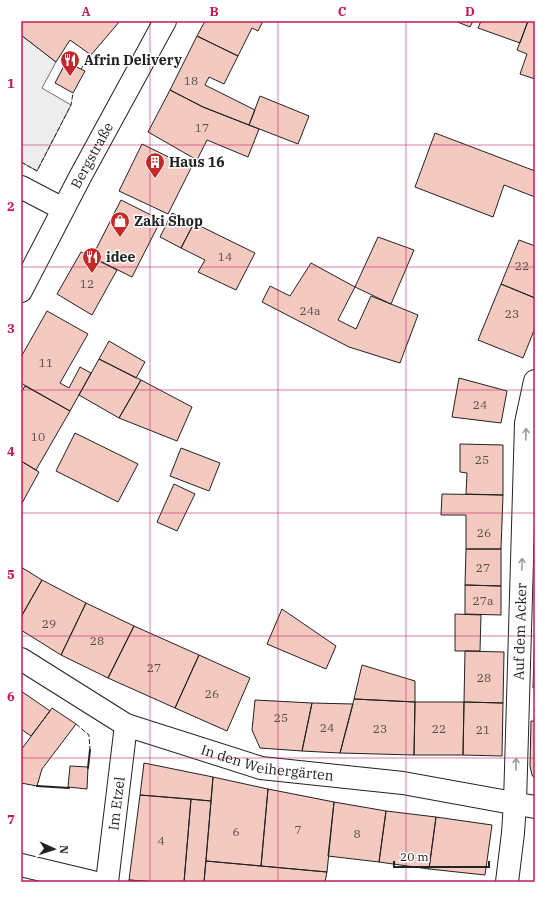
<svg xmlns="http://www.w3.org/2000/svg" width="556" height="903" font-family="'IBM Plex Serif',serif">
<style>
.parking{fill:#ededed;stroke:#6f6f6f}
.building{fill:#f3c9c0;stroke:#222}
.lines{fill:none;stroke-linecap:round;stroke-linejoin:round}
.minor-casing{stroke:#222;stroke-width:24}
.primary-casing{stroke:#222;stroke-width:24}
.minor{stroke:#fff;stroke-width:22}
.primary{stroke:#fff;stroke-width:22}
.fence{stroke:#222;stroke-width:1;stroke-dasharray:5 2;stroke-linecap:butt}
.wall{stroke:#222;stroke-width:2}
.oneway{stroke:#9c9c9c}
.grid{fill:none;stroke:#c2185b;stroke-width:1;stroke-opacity:0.55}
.labels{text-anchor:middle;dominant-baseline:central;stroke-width:3;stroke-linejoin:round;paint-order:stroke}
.number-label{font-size:12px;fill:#564c4a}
.poi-label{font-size:14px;font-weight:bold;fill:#222;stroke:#fff;text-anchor:start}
.street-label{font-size:14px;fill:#222;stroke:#fff}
.neatline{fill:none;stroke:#c2185b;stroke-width:1.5}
.grid-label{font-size:13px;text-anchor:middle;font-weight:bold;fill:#c2185b}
</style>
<rect width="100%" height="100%" fill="#fff"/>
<path class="parking" d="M21,35L56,62L42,88L71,105L37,171L21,162Z"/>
<path class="building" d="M21,21H120L91,55L70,40L56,62L21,35Z
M205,21H263L258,31L252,28L238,56L197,36Z
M455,21H473L470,27Z
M481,21H528L520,43L478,28Z
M528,21H535V79L520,74L527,54L517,50Z
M197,36L238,56L224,84L209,77L205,85L255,110L249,125L203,107L170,90Z
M66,62L85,71L73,93L55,83Z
M170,90L203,107L259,129L248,157L207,140L197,160L148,132Z
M260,96L309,116L298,144L249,125Z
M435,133L535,171V197L504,185L493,217L415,187Z
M142,144L191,168L168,214L119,191Z
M121,200L161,220L132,277L92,257Z
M172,213L194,223L181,248L160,237Z
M194,223L255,253L236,290L198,272L205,260L181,248Z
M378,237L414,250L391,304L355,287Z
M519,240L535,246V298L501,284Z
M81,252L117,270L92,315L57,294Z
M311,263L355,287L338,320L356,329L371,296L418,315L400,363L349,347L262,302L270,286L290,296Z
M501,284L535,298V328L523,358L478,340Z
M47,311L88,334L60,383L69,388L80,367L91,373L70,411L21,383V357Z
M109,341L145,362L136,378L99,359Z
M99,359L141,380L119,418L79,395Z
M459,378L507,391L501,423L452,417Z
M141,380L192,407L177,441L119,418Z
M25,386L70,411L36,470L21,461V393Z
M75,433L138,464L118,502L56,471Z
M460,444L503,445V495L466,494L467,473L460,472Z
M181,448L220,463L209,491L170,476Z
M21,461L39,472L21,505Z
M174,484L195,494L177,531L157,522Z
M442,494L503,495L501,549H466V515H441Z
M466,549H501V586L465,585Z
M21,567L42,580L21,617Z
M42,580L86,603L61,655L21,630V617Z
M465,585L501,586V615L465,614Z
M86,603L134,626L108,678L61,655Z
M282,609L336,646L326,669L267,644Z
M455,614L481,615L480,651H455Z
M535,624V688H533Z
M134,626L199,655L175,708L108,678Z
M465,651L504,652L503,703L464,702Z
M199,655L250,678L227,731L175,708Z
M362,665L415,681V702L354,699Z
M21,691L50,711L31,736L21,729Z
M354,699L415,702L414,755L340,753Z
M255,700L312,703L302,751L260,748L252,730Z
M415,702H464L463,755H414Z
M464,702L503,703L502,756L463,755Z
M312,703L353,704L340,753L302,751Z
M52,708L76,724L42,769L37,786L21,783V750Z
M531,721H535V779L532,775L530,766Z
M144,763L213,777L211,801L140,795Z
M70,766L88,767L87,789L68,787Z
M213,777L268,789L261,866L206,861Z
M268,789L334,802L327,872L261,866Z
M140,795L191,799L184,882H156L129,880Z
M191,799L211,801L204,882H184Z
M334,802L386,811L379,862L328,856Z
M386,811L436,817L429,869L379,862Z
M436,817L492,825L485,875L429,869Z
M206,861L327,872L325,882H204Z
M129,880L156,882H129Z"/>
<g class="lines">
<defs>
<g id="minor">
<path d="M21,187L63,209"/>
<path id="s1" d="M21,659L126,725L261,768L403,783L535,807"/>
<path d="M21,865L92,882"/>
<path id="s2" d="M107,882L126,725"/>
<path id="s3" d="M507,882L513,833L515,803L526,423L535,381"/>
</g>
<g id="primary">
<path id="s4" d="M21,291L80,177L165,21"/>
</g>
</defs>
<use href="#minor" class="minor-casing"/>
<use href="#primary" class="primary-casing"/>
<use href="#minor" class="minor"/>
<use href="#primary" class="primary"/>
<path class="fence" d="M81,69L91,55
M21,162L37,171L71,105L73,93
M76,724L89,735L90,750"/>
<path class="wall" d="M88,768L90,750
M37,786L69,788"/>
</g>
<defs><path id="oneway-shaft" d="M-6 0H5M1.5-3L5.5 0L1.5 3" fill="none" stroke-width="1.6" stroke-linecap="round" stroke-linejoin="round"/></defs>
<g class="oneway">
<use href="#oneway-shaft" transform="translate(526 434) rotate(-88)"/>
<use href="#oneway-shaft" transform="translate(522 564) rotate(-88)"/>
<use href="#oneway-shaft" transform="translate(516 764) rotate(-88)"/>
</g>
<path class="grid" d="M150,21V882M278,21V882M406,21V882M21,145H535M21,267H535M21,390H535M21,513H535M21,636H535M21,758H535"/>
<defs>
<symbol id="restaurant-pin" viewBox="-11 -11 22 30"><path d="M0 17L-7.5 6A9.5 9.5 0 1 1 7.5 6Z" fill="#c62828" stroke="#fff"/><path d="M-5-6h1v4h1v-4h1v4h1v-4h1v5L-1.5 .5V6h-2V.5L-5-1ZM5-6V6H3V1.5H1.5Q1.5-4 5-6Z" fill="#fff"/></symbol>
<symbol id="building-pin" viewBox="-11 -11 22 30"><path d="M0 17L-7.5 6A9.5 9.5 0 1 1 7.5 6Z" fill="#c62828" stroke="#fff"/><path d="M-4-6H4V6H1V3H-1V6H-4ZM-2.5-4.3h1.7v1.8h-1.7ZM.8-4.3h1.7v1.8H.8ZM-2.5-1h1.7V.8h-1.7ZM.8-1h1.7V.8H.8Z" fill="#fff"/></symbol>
<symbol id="shop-pin" viewBox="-11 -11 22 30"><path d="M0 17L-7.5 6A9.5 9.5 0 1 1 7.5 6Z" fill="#c62828" stroke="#fff"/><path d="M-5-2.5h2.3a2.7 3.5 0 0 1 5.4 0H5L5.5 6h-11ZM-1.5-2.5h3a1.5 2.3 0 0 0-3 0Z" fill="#fff"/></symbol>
</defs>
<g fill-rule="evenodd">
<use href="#restaurant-pin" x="59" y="49" width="22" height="30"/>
<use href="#building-pin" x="144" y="151" width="22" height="30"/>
<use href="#shop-pin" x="109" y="210" width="22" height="30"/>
<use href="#restaurant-pin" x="81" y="246" width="22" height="30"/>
</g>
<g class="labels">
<g class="number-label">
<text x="191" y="80">18</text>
<text x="202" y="127">17</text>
<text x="225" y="256">14</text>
<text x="522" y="265">22</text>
<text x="87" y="283">12</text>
<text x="310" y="310">24a</text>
<text x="512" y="313">23</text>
<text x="46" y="362">11</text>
<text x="480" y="404">24</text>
<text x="38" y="436">10</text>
<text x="482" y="459">25</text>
<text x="484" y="532">26</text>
<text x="483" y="567">27</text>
<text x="483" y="600">27a</text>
<text x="49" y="623">29</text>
<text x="97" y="640">28</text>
<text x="154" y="667">27</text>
<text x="484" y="677">28</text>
<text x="212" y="693">26</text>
<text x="281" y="717">25</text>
<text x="327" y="727">24</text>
<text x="380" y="728">23</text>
<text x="439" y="728">22</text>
<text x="483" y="729">21</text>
<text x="298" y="829">7</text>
<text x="236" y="831">6</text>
<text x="357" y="833">8</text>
<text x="161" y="840">4</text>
</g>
<g class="poi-label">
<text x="84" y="60">Afrin Delivery</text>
<text x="169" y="162">Haus 16</text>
<text x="134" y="221">Zaki Shop</text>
<text x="106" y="257">idee</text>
</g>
<g class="street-label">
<text stroke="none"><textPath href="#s4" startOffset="153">Bergstraße</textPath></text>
<text stroke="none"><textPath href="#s3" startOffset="251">Auf dem Acker</textPath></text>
<text stroke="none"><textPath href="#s1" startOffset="271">In den Weihergärten</textPath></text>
<text stroke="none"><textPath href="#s2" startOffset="79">Im Etzel</textPath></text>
</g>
</g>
<rect width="556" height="903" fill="none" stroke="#ffffff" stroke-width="44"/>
<g transform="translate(54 849) rotate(93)" stroke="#ffffff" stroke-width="3" paint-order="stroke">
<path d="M0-3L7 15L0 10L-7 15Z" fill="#222222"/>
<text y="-6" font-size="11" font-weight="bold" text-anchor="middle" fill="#222222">N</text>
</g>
<path d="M394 861v6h95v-6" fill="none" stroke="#222222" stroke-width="2"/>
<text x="400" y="861" font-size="12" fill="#222222" stroke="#ffffff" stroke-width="3" paint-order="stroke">20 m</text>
<rect x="22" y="22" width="512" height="859" class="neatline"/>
<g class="grid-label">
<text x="86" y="16">A</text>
<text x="214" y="16">B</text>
<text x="342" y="16">C</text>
<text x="470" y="16">D</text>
<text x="11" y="88">1</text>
<text x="11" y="211">2</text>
<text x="11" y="333">3</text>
<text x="11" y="456">4</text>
<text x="11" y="579">5</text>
<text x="11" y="701">6</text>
<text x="11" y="824">7</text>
</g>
</svg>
